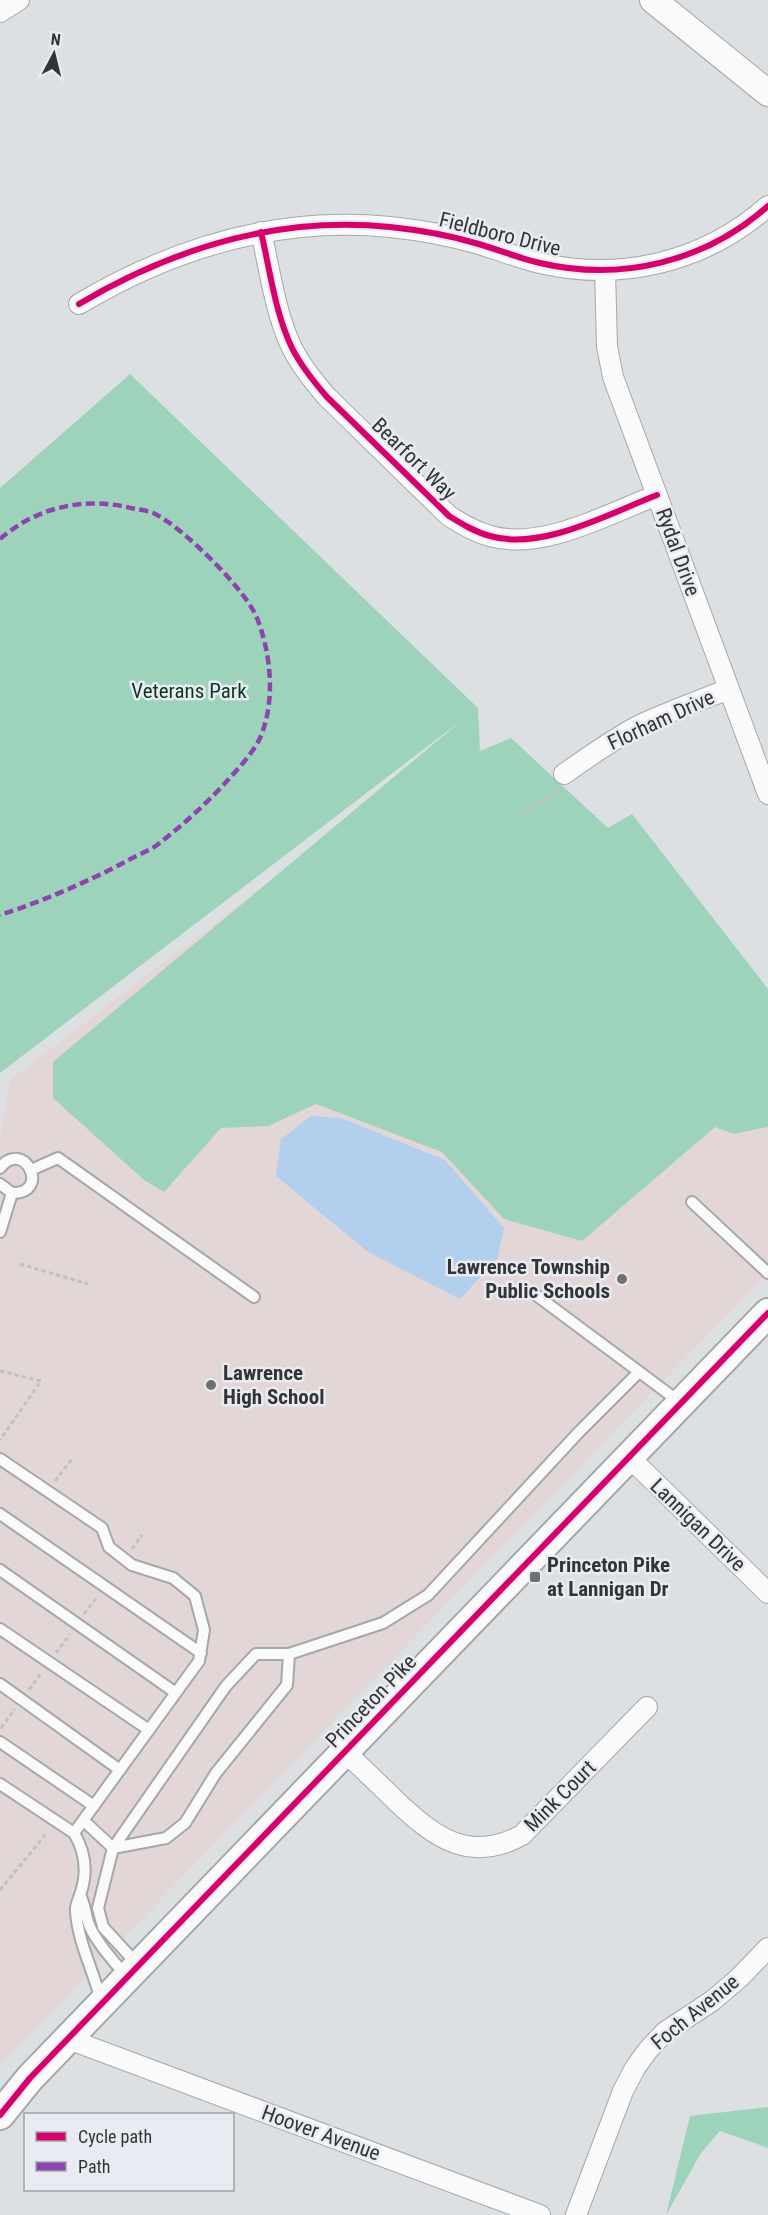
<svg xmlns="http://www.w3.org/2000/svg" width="768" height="2215" font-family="'Roboto Condensed',sans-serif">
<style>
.education{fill:#e3d6d7}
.green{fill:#9dd3ba}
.water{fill:#b2cfee}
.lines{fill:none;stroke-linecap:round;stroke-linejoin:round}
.service-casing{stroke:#a5a7a9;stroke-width:14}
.minor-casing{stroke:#a5a7a9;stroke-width:22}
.tertiary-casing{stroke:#a5a7a9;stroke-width:28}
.secondary-casing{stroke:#a5a7a9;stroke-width:32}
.path{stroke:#c0c1c2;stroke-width:3;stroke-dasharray:4.5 3;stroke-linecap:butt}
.service{stroke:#fafafb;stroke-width:10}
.minor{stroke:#fafafb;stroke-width:20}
.tertiary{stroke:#fafafb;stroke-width:26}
.secondary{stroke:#fafafb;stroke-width:28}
.quiet{stroke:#8e44ad;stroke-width:4.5;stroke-dasharray:9 4.5;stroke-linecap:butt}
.cycleway-casing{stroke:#e8ecf2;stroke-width:10}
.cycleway{stroke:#d6006c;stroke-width:6}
.poi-dot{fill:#6e7073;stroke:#e8ecf2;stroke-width:2}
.labels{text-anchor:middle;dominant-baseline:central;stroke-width:5;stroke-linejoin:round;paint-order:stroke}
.street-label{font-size:21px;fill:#333436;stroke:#e8ecf2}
.park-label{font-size:21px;fill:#0a3824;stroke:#e8ecf2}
.poi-label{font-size:21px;font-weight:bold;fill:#333436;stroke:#e8ecf2;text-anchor:start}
</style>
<rect width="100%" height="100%" fill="#dde0e3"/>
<path class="education" d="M411,773L734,1134L768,1127V1273L0,2065V1138L10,1080Z"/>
<path class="green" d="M130,374L478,708L480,751L511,738L608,828L632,814L768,989V1127L734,1134L715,1127L582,1241L504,1219L442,1152L316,1104L268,1126L221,1128L164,1192L144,1180L53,1098V1062L462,720L0,1073V488Z
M768,2107V2148L720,2131L701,2153L666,2215L690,2116Z"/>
<path class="water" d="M311,1116L341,1118L445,1160L504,1228L498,1257L460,1299L368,1252L276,1176L281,1139Z"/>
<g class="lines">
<defs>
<path id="service" d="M0,1168C24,1137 52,1194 12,1193L0,1184
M31,1170L58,1158L254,1297
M692,1202L768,1273
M0,1232L12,1193
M536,1295L681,1403
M0,1459L102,1528L109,1547L132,1565L173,1578L195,1596L204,1630L199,1661L74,1833
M0,1514L201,1653
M0,1570L176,1693
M0,1629L149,1730
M0,1684L120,1770
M0,1742L94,1806
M0,1784L74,1833C86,1853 88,1873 80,1895C78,1901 75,1906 76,1912C78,1942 94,1972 101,2001
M84,1821L113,1848
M113,1848L166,1838L185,1823L216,1773L287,1685L289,1654
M80,1895C85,1904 85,1913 88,1922C93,1938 115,1964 127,1976
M138,1965L103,1927L98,1908L113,1848L226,1686L256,1654H289L383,1623L428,1595L578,1433L639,1372"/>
<path id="minor" d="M0,12L19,0
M261,232C270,270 275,313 292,348C301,366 314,382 327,397L449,516C462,524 475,532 490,536C542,551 608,514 657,495
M605,271L607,346L613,377L768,794
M79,304C175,247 279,216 390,227C419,230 448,235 475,243C497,249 518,258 540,263C621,282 705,262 768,206
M564,774C588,757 612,740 638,726C668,712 698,701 729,689
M629,1457L768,1593
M345,1752C362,1768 379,1784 395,1800C434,1837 469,1864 522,1835L647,1707
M68,2039L540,2215
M576,2215L623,2091L635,2068L648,2050L665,2032L712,2001L739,1978L768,1948"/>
<path id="tertiary" d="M653,0L768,93"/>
<path id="secondary" d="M0,2115L30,2078L768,1313"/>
</defs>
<use href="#service" class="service-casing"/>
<use href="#minor" class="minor-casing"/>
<use href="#tertiary" class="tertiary-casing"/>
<use href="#secondary" class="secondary-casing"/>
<path class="path" d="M519,815L560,791
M20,1264L88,1284
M0,1371L41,1381L0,1440
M55,1481L72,1459
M132,1549L142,1535
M84,1614L98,1596
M56,1653L70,1634
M29,1690L41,1673
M1,1728L15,1709
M0,1890L46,1834"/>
<use href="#service" class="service"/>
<use href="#minor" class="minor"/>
<use href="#tertiary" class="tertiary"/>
<use href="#secondary" class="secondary"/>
<path class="quiet" d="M0,539C38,506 87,496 135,509C142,510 151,511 157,515C184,529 246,590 257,618C271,654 276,701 260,738C253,753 238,769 227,781C206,804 182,826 157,845C147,852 135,856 125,862C85,883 43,901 0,915"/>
<defs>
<path id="cycleway" d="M261,232C270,270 275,313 292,348C301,366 314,382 327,397L449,516C462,524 475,532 490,536C542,551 608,514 657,495
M79,304C175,247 279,216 390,227C419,230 448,235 475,243C497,249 518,258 540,263C621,282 705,262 768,206
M0,2115L30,2078L768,1313"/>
</defs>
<use href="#cycleway" class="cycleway-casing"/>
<use href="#cycleway" class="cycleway"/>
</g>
<g class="poi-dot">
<circle cx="622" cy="1279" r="6"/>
<circle cx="211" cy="1385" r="6"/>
<rect x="529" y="1571" width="12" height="12" rx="3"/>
</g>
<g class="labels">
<g class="street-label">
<text transform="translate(500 234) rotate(14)">Fieldboro Drive</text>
<text transform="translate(414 459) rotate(44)">Bearfort Way</text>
<text transform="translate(678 552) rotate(70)">Rydal Drive</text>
<text transform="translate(661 720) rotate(-25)">Florham Drive</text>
<text transform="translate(698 1525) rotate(44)">Lannigan Drive</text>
<text transform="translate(371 1701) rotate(-46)">Princeton Pike</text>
<text transform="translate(560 1796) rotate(-45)">Mink Court</text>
<text transform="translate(695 2012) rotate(-39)">Foch Avenue</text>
<text transform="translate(321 2133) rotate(20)">Hoover Avenue</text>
</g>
<g class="park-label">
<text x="189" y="691">Veterans Park</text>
</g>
<g class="poi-label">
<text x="610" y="1267" text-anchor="end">Lawrence Township<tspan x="610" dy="24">Public Schools</tspan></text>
<text x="223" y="1373">Lawrence<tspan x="223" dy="24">High School</tspan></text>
<text x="547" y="1565">Princeton Pike<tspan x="547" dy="24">at Lannigan Dr</tspan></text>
</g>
</g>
<rect x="24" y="2113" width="210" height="78" fill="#e8ecf2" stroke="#a0a2a7" stroke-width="1.5"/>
<rect x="36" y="2132" width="30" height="9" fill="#d6006c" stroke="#a0a2a7" stroke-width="1.5"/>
<text x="78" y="2143" font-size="18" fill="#333436">Cycle path</text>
<rect x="36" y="2162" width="30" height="9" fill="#8e44ad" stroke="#a0a2a7" stroke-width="1.5"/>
<text x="78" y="2173" font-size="18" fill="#333436">Path</text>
<g transform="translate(54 54) rotate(7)" stroke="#e8ecf2" stroke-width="4.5" paint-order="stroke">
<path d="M0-4.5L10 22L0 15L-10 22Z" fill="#333436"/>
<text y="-9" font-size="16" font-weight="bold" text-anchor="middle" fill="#333436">N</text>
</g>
</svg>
